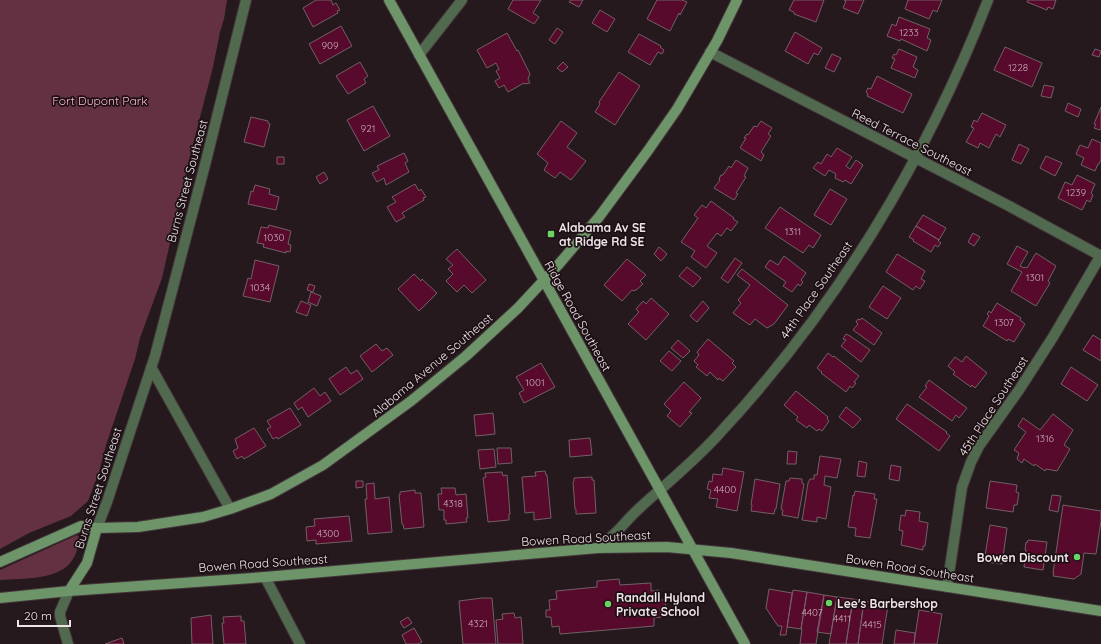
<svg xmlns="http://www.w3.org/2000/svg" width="1101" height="644" font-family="Quicksand,sans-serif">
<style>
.green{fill:#633141}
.building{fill:#570a2c;stroke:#716064}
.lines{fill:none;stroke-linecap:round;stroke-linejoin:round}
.street-casing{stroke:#423639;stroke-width:12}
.secondary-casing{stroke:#423639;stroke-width:12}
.street{stroke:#51694f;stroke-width:10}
.secondary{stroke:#6e946a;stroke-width:10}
.poi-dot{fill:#6bd363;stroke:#1d1014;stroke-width:1.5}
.labels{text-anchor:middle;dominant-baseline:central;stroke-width:3.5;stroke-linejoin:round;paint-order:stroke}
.number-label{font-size:10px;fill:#c9aeb9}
.park-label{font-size:12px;fill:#feb8cc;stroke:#1d1014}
.street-label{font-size:12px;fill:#efe5e8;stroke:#1d1014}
.poi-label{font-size:12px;font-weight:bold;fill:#efe5e8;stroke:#1d1014;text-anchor:start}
</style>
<rect width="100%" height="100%" fill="#26191d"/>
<path class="green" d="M0,0H227L224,19L220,32L213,67L190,156L162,278L140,338L135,359L106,445L99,472L88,501L71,516L29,533L0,549Z
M77,535L80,538C78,545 77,553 73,559C60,581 23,578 0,580V570Z"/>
<path class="building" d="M316,0H331L333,5L336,3L340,10L337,11L338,13L313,27L303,8Z
M513,0H541L533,13L539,17L534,24L508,9Z
M571,0H583L579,7L569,2Z
M657,0H682L687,2L680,15L679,13L670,31L647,19Z
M794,0H824L816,22L794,14V12L789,10Z
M844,0H864L858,14L843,8L846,1Z
M908,0H942L937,12L933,10L929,19L905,9Z
M1028,0H1056L1053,9L1048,7L1047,10L1027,2Z
M600,10L615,19L607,32L592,23Z
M899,17L930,29L927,38L931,40L927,51L901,39L900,41L887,36L892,24L896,26Z
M341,26L352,46L320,64L309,44Z
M557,28L563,32L555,44L549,40Z
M795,32L822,48L818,55L814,53L808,64L785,51Z
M507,33L517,51L518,50L530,74L528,79L530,83L525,84L524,83L508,92L504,85L499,88L495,81L500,78L496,71L499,69L496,63L487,68L477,50Z
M639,34L661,46L660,47L664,50L662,54L658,52L650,65L628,52Z
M1005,47L1042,63L1032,87L994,70Z
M899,49L917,57L913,67L918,70L915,78L891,68L895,59L892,58L894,54L896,55Z
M1095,49L1101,51L1099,57L1092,55Z
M832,54L841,58L834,72L825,68Z
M360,62L368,76L364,79L366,83L348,94L336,76Z
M563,62L568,67L562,72L557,68Z
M619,72L640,86L615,125L595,112L600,104L599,102Z
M877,76L912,94L903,113L867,96L868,94L866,92L868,88L871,89Z
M1044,85L1054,87L1051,98L1041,96Z
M1068,103L1081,109L1078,117L1065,111Z
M373,106L390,136L364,151L347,120Z
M1101,107V128L1100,130L1094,128L1096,125L1094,124Z
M982,113L1006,125L1000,137L996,134L989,148L980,143L978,148L966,142L974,128L971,127L974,120L977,122Z
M251,117L268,121V123L270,124L264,147L244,142Z
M561,121L577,133L567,147L586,161L571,180L560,172L555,178L544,170L548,163L537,154Z
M761,121L772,128L768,134L771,136L761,152L764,155L761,161L740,148L746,138H744L747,134L748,135L754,126L757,127Z
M1092,139L1101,143V160L1099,164H1098L1095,171L1081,165L1084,158L1076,154L1080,145L1088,148Z
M1019,144L1029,149L1021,164L1012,160Z
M837,148L852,157L846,166L850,169L856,160L863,165L851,184L845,180L843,182L835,178L836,174L829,170L825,176L813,168L818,162L821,164L827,154L831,157Z
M404,153L408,161L405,163L409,172L386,185L384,178L377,182L372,173L379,170L377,166Z
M1046,156L1062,163L1055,176L1040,168Z
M277,157H284V164H277Z
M736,160L748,168L744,176L746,177L736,193L738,194L734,200L714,188L720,180L719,179L721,175H723L729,166L731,168Z
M324,172L328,179L320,184L316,177Z
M1077,175L1095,184L1091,193L1093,195L1090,202L1087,200L1082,210L1058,198L1065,182L1072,185Z
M415,184L419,191L421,189L426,197L423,198L424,200L402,213L405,217L396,222L387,207L396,202L392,197Z
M255,185L270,189L269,194L279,197L276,210L248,204L251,191L253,192Z
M830,189L847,199L831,225L814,215Z
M711,201L734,218L733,219L738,222L731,231L727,228L721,236L717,233L707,246L717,253L706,268L691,257L695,251L681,242L698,218L694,215L702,205L706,208Z
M780,207L821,235L813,248L809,245L803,253L765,228Z
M923,215L946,228L939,240L916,226Z
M269,225L291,231L288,244L291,245L290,252L286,251V253L263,247L264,244L257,243L261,227L268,228Z
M916,226L939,240L938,241L941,243L938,247L935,245L931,252L913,241L914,240L909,237Z
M973,233L980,237L974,246L968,242Z
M1017,246L1028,252L1020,266L1024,268L1025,267L1027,268L1036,253L1056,266L1048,281L1050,283L1036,306L1011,291L1022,272L1007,264Z
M659,247L667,254L661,261L654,254Z
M457,249L486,280L472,293L464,285L457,292L446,281L453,274L448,269L453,265L446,259Z
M897,254L925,271L921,279L925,281L920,289L916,286L913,290L886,272Z
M784,256L806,273L801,280L803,282L801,285L800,286L798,284L792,292L783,286L786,282L765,267L770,260L778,265Z
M735,258L742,263L728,283L721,278Z
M627,259L646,275L640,281L643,284L636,290H635L634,291L632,290L622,301L604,285Z
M255,260L279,266L270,302L243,296L248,278L251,279Z
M687,267L701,278L693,287L679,276Z
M742,269L788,305L774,324L767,328L755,319L750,325L733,313L741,303L738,300L750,285L737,275Z
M414,274L421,281L422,279L437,293L419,311L398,289Z
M309,284L315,286L313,292L307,290Z
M883,286L901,298L887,319L869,307Z
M311,292L321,296L317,306L308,302Z
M651,298L669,314L646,340L628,324L639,312L636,309L643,301L646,304Z
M301,301L311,305L307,316L296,312Z
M703,301L709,308L697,322L690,316Z
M997,303L1021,318L1020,320L1025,324L1014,342L1008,339L1007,341L983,326L989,316L987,314L989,311L991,313Z
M862,318L882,333L874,345L853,330L858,324L856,322L858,319L860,320Z
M846,334L850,336L870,350L861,362L841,346L846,340L843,339Z
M1093,335L1101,340V361L1083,350Z
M708,339L734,361L732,363L736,367L723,381L719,378L718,380L710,372L707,376L696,367L698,365L694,361L699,355L697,352Z
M678,340L690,351L683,358L671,348Z
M376,344L382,351L387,348L393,355L372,372L360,356Z
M669,351L681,361L672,371L660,361Z
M828,353L833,357L834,356L859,376L854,382L856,383L852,388L850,386L846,392L821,373L822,372L817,368Z
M966,356L987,373L975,388L972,385L971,387L953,374L955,372L948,366L955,357L962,362Z
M541,363L555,387L524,403L519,393L524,390L516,377Z
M346,367L351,374L357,370L363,379L340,395L329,379Z
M1071,367L1098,385L1087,401L1061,384Z
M929,380L967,408L959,418L956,415L952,421L919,397L927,387L925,386Z
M684,382L701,398L689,412L692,413L680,427L667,416L671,411L664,404Z
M314,388L320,396L325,392L331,401L308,417L302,407L298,410L294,403Z
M796,391L828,417L827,419L829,421L822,431L819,429L817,431L809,425L807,428L796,420L798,417L784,405Z
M907,404L947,432L946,433L950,436L939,451L896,419Z
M846,407L861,419L853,428L839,417Z
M290,408L301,425L278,439L277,437L273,439L267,429L271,427L267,421Z
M493,413L495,434L476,436L474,415Z
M1053,414L1073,430L1064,445L1070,449L1057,471L1046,469L1045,471L1035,464L1034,466L1024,459L1022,463L1017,459L1019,453L1014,450L1026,432L1018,426L1023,418L1040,430Z
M254,428L266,446L244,459L242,456L237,459L233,451L238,448L235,439Z
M590,438L592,455L570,457L569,440Z
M497,448H511L512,463L498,464Z
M494,449L496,467L480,469L478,450Z
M788,451L797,452L796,464H787Z
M820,456L841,459L837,478L825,476L824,485L831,487L826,519L817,517V522L802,520L803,515L808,483L810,479H814V475H817Z
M859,461L867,463L865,477L857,476Z
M891,465L901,467L899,481L889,479Z
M723,468L744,472L737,511L716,507L718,499L709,498L711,490L707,489L709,481L712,482L713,474L722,475Z
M545,471L546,475H547L551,518L534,520V512L525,513L522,477L536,476L535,472Z
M502,472L503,476L507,475L510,514H509V520L488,522L483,478L486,477L485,473Z
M592,477V480H594L596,513L576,514V509H575L573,482L574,481V478Z
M790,478L802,479V483L804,484L798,518L782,515L783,510L781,509L786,481H789Z
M755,479L780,484L776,509H775L774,514L751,511L752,505H751Z
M356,481H363V487L356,488Z
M990,481L1017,485L1016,492L1019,493L1017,505H1014L1013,512L986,508Z
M374,483L375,499L389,497L392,532L368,534L365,499H367L366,484Z
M441,488H455L456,495L466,494L468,518H466L467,522L446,524V520H444V510H439L438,494H442Z
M415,490V493H421L424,527L404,529L403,524H402L399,495H400V492Z
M855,491L875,494L874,499H877L870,538L855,536L856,528L848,527L853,495L854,496Z
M1052,495L1061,496L1058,512L1049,510Z
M1063,505L1101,511V521L1096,554L1084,553L1081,574L1074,579L1053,576L1054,573H1053Z
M906,510L920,512L919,521L928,523L925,546H923V550L901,545L903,531L899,530L901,515L905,516Z
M349,516L352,541L316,544V540L307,541L306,527L315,526L314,519Z
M990,525L1007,528L1002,564L984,562Z
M1028,540L1047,542L1043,570L1024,567L1026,550H1025L1026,542L1027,543Z
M619,579L620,585L651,583V591L659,590L660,600H665L666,607L660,608L661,617L654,618V626L560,634L559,626L552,627L551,617H546V610H550L549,600L557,599L556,591L597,587V581Z
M769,589L792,593L786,635H780L782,626H778L766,608Z
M793,590L807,592L801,629L787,627Z
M807,592L824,595L816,644H800L802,629H801Z
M824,595L837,597L831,634L817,632Z
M837,597L853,599L846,644H829Z
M482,598H492L496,644H463L459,601Z
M853,599L864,601L858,644H846Z
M877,600L883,604L888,605L882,644H858L864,601L870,602Z
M919,610L942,614L937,644H914Z
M514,613L515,618L521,617L523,644H498L496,620L503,619L502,614Z
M211,615L213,644H192L191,618Z
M241,616V621H244L246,644H224L222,623H224L223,617Z
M408,617L412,623L404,628L400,622Z
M414,628L422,642L418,644H406L402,635Z
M896,630L915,633L914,644H894Z
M122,638L124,644H105Z"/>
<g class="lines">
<defs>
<path id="street" d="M710,52L1009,206L1101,256
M419,55L462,0
M151,367L230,509
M97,528L107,502L155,356L206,161L246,0
M598,548C607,541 616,533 623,525C630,517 637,510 645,503C670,481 695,460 717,436C835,310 926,160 988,0
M265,577L300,644
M947,587L962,487L971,462L979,446L1019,390L1053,337L1101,255
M68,644L60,616V612L69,591"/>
<path id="secondary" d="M389,0L745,644
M0,562L81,526L97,528L138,527L203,517L230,509L271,494L323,465L411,401L466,356L518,308L559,264L599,217L647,152L677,109L717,41L737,0
M69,591L87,563L97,528
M0,598L69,591L265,577L598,548L667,547L731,553L1101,611"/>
</defs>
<use href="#street" class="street-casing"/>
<use href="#secondary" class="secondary-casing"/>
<use href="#street" class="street"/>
<use href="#secondary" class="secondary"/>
</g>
<g class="poi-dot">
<rect x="547" y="230" width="8" height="8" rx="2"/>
<circle cx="1077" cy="557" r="4"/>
<circle cx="829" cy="603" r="4"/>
<circle cx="608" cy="604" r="4"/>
</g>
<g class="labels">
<g class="number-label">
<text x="909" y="32">1233</text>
<text x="330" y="45">909</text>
<text x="1018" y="67">1228</text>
<text x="368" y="128">921</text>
<text x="1076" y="192">1239</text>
<text x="793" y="231">1311</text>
<text x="274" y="237">1030</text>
<text x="1035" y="277">1301</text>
<text x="260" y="287">1034</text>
<text x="1004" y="322">1307</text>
<text x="535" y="382">1001</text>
<text x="1045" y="438">1316</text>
<text x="725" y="489">4400</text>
<text x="453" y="503">4318</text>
<text x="328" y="533">4300</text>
<text x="812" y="612">4407</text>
<text x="842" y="618">4411</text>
<text x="478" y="623">4321</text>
<text x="872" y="624">4415</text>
</g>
<g class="park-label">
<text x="100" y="100">Fort Dupont Park</text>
</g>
<g class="street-label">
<text transform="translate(912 142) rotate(27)">Reed Terrace Southeast</text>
<text transform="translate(187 181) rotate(-75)">Burns Street Southeast</text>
<text transform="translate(816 290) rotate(-55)">44th Place Southeast</text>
<text transform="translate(578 316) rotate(61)">Ridge Road Southeast</text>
<text transform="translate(432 365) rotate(-40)">Alabama Avenue Southeast</text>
<text transform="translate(993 406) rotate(-57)">45th Place Southeast</text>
<text transform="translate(98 488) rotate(-72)">Burns Street Southeast</text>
<text transform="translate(586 538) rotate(-3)">Bowen Road Southeast</text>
<text transform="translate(263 563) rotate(-4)">Bowen Road Southeast</text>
<text transform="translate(910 568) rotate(9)">Bowen Road Southeast</text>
</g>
<g class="poi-label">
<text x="559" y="227">Alabama Av SE<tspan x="559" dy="14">at Ridge Rd SE</tspan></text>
<text x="1069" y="557" text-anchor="end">Bowen Discount</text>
<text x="616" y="597">Randall Hyland<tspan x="616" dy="14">Private School</tspan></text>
<text x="837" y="603">Lee's Barbershop</text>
</g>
</g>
<path d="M18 620v6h52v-6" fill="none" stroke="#efe5e8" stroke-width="2"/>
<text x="24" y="620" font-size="12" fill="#efe5e8" stroke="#1d1014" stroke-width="3" paint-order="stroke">20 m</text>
</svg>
